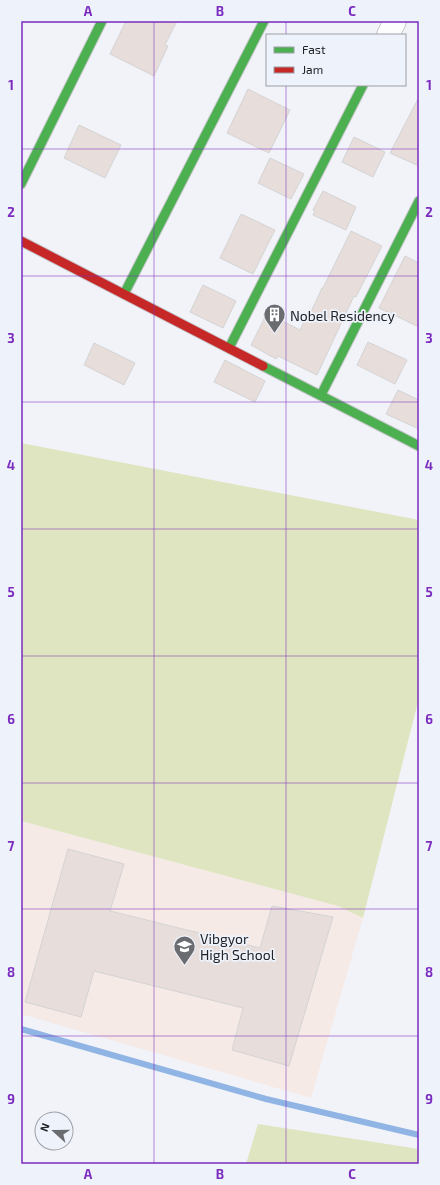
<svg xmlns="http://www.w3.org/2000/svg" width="440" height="1185" font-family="'Exo 2',sans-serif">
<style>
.education{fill:#f6eae6}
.green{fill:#dfe5c0}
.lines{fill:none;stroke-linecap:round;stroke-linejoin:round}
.stream{stroke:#90b4e4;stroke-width:6}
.building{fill:#e7dedb;stroke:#d4d3d4}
.street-casing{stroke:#c6c7cb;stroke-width:24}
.fast-casing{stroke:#c6c7cb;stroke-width:11}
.jam-casing{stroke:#c6c7cb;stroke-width:11}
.street{stroke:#fdfdfe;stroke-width:22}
.fast{stroke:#4caf50;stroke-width:9}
.jam{stroke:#c62828;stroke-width:9}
.grid{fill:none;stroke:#7b2cbf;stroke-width:1;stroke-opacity:0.55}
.labels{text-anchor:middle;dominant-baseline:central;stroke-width:3.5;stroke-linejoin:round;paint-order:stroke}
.poi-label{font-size:14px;fill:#222327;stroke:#eef2fb;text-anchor:start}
.neatline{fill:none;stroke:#7b2cbf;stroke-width:1.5}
.grid-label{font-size:13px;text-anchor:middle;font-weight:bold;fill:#7b2cbf}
</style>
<rect width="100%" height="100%" fill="#f1f3f8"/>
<path class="education" d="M21,821L338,906L363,918L311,1098L21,1014Z"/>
<path class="green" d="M21,443L419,520V698L363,918L338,906L21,821Z
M258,1124L419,1149V1164H246Z"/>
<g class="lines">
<path class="stream" d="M21,1029L266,1099L419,1135"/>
</g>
<path class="building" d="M126,21H177L165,45L168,46L154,76L110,54Z
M248,89L290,110L269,153L227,133Z
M419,97V166L390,153Z
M79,125L121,145L105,178L64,158Z
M354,137L385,152L373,177L342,162Z
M270,158L304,174L291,199L258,183Z
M323,191L356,207L346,230L313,215L315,211L313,210Z
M241,214L275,230L253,274L220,258Z
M351,231L382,246L356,297L354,296L317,375L278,356L276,359L251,345L267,313L300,330L308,313L310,314L322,288H323Z
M405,256L419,263V327L379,308Z
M203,285L236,301L223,328L190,312Z
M368,342L407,360L395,384L357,365Z
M94,343L135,363L124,385L84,365Z
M225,360L265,381L255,402L214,382Z
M398,390L419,400V429L386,414Z
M68,849L124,864L110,911L260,948L272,906L333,917L289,1066L232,1050L243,1008L94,971L81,1017L25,1002Z"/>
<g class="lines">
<defs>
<path id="street" d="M388,35L395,21"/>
<path id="fast" d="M21,184L102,21
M124,294L264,21
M229,348L363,85
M263,366L419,446
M321,395L419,201"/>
<path id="jam" d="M21,241L263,366"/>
</defs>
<use href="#street" class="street-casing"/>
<use href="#fast" class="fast-casing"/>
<use href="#jam" class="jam-casing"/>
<use href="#street" class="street"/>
<use href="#fast" class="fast"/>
<use href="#jam" class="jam"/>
</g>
<path class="grid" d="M154,21V1164M286,21V35M286,85V1164M21,149H419M21,276H419M21,402H419M21,529H419M21,656H419M21,783H419M21,909H419M21,1036H419"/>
<defs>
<symbol id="building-pin" viewBox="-11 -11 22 30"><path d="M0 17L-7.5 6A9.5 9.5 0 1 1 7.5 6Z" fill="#6a6c70" stroke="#eef2fb"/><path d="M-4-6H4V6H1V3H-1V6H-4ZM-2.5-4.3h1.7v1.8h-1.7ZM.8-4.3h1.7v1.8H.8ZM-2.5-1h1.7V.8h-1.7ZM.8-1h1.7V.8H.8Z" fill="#fff"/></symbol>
<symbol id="school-pin" viewBox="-11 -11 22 30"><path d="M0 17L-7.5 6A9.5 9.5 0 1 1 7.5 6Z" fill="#6a6c70" stroke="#eef2fb"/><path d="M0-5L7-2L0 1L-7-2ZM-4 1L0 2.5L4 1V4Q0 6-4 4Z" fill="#fff"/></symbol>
</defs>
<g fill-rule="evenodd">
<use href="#building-pin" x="262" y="302" width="25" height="34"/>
<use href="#school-pin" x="172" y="934" width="25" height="34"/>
</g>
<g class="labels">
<g class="poi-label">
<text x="290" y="315">Nobel Residency</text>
<text x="200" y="938">Vibgyor<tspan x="200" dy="16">High School</tspan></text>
</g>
</g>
<rect width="440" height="1185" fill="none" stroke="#eef2fb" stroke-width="44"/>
<rect x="266" y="34" width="140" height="52" fill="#eef2fb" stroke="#9c9fa6"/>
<rect x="274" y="47" width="20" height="6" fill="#4caf50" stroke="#9c9fa6"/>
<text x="302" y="54" font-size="12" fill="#222327">Fast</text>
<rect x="274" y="67" width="20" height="6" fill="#c62828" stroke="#9c9fa6"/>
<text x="302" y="74" font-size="12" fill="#222327">Jam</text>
<g transform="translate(54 1131) rotate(291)"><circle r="19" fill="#eef2fb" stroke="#9c9fa6"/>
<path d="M0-3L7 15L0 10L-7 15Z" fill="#6a6c70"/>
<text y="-6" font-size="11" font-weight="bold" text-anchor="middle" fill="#222327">N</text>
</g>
<rect x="22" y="22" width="396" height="1141" class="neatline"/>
<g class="grid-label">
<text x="88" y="16">A</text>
<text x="220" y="16">B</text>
<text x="352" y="16">C</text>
<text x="11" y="90">1</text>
<text x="429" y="90">1</text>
<text x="11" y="217">2</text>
<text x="429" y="217">2</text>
<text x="11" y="343">3</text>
<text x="429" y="343">3</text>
<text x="11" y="470">4</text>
<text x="429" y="470">4</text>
<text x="11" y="597">5</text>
<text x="429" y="597">5</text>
<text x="11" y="724">6</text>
<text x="429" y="724">6</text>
<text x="11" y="851">7</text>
<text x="429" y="851">7</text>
<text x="11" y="977">8</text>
<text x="429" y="977">8</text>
<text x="11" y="1104">9</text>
<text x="429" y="1104">9</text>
<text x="88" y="1179">A</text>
<text x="220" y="1179">B</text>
<text x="352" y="1179">C</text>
</g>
</svg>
